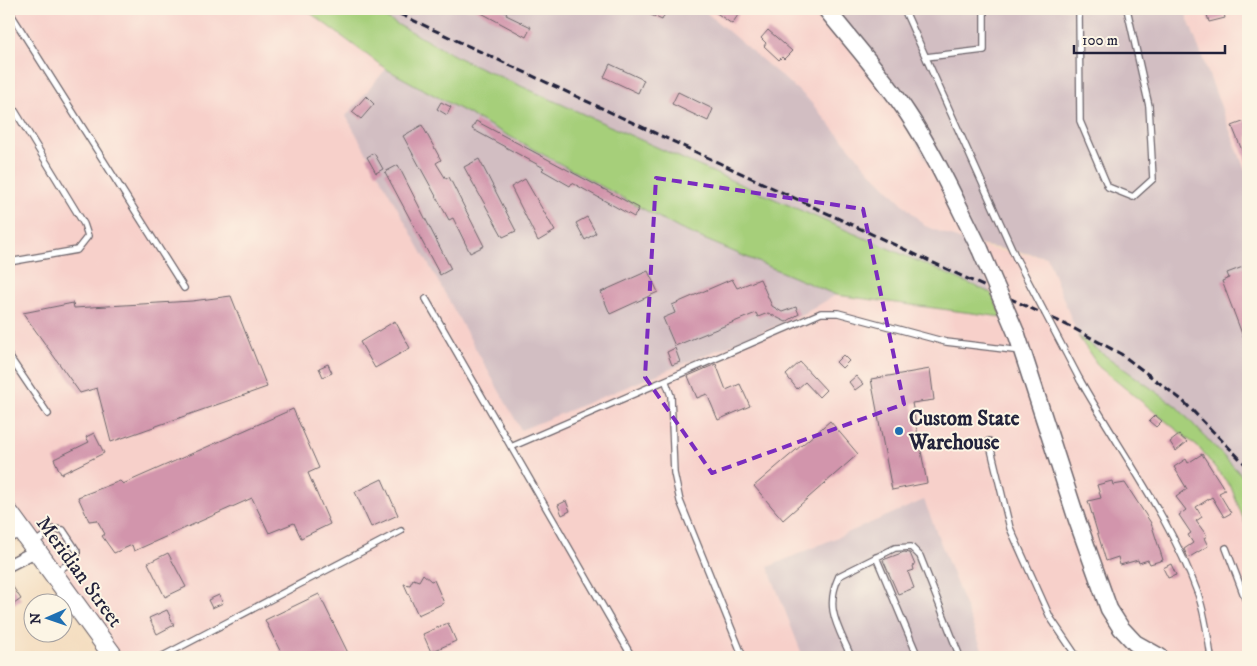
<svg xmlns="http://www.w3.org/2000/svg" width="1257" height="666" font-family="'IM FELL DW Pica',serif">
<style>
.built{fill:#f7d0ca}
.industrial{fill:#d2bec2}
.green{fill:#a6cf7a;stroke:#64785a}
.building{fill:#d295ac}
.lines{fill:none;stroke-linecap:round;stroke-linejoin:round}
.service-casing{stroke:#6c646a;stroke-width:8}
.minor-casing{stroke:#6c646a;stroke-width:14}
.secondary-casing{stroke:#6c646a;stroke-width:19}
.primary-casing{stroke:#6c646a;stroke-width:21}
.service{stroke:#fff;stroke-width:5.5}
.minor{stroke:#fff;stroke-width:11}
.secondary{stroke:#fff;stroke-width:16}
.primary{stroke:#fff;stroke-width:19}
.rail{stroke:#22223b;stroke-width:3;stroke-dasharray:8 4;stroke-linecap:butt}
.service-bridge-casing{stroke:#6c646a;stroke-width:8;stroke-linecap:butt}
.secondary-bridge-casing{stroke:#6c646a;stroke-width:19;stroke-linecap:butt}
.service-bridge{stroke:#fff;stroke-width:5.5}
.secondary-bridge{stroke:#fff;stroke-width:16}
.marked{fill:none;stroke:#7b2cbf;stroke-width:4;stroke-dasharray:10 6;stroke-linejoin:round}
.poi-dot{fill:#1f6fb2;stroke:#fcf5e5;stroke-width:2}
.labels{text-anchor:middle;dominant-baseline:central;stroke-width:4;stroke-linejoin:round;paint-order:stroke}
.poi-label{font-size:21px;font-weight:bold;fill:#22223b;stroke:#fcf5e5;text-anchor:start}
.street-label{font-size:21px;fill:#22223b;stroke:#fcf5e5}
</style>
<rect width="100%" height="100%" fill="#fcf5e5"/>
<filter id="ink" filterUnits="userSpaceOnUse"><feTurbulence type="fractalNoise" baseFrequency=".02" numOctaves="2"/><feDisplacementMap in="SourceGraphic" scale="10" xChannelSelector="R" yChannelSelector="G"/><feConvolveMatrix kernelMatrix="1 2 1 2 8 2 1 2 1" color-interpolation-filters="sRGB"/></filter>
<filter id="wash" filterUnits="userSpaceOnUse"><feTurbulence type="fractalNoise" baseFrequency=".0096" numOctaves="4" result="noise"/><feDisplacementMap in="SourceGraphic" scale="20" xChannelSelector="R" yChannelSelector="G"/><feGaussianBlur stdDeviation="1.12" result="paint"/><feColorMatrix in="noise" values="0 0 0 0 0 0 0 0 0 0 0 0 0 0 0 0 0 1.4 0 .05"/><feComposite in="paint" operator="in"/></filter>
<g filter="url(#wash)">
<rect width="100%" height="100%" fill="#f4dec1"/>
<path class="built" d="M9,9H821L896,111L932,169L972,244L1001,251L1047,257L1248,387V657H109L9,515Z
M1184,9H1248V178L1244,168Z"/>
<path class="industrial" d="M369,9H702L807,98L868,169L925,226L972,244L932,169L896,111L821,9H1184L1248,178V482L1176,406L1078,336L1047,257L973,244L991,293L703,168L461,59Z
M386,69L680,229L836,295L798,317L521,430L346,116Z
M924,500L985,657H803L768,567Z"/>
<path class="green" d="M305,9H369L461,59L703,168L991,293L1002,317L836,295L680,229L386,69Z
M1078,336L1176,406L1248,482V531L1231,487L1199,448L1099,367Z"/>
<g id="blocks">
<path class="building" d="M474,9H499L507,13L506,15L531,27L526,37Z
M638,9H667L662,20Z
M711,9H735L740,12L732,24Z
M1216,9H1223L1225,18L1209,22L1206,11Z
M768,30L792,51L784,59L782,57L779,60L764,46L766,43L761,38Z
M610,64L644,80L638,93L604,77Z
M678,92L713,109L708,121L672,104Z
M366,96L374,104L361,119L352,112Z
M441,102L451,107L447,115L437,109Z
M1248,120V165L1232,126Z
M476,121L639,208L634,217L578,186L572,183L570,186L542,170L544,168L472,129Z
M422,125L441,160L436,163L446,179L449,177L484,246L470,253L453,218L449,220L403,136Z
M374,153L383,169L376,173L367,157Z
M479,159L516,231L503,237L464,167Z
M398,165L451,269L440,275L385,172Z
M525,179L555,231L538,241L511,187Z
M587,217L596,233L585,240L576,223Z
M1248,265V347H1247L1222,281L1229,278L1227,273Z
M648,271L658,292L610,314L601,292Z
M732,279L737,288L760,279L772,306L782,312L796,307L799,314L786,322L768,313L758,317L756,313L675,346L663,318L675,313L672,305Z
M231,296L267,387L111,442L97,388L80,393L23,313L73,303L74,308L192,301Z
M395,321L410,348L375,368L360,342Z
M675,348L680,362L672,365L667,352Z
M843,355L849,361L842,368L836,362Z
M800,362L826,390L819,397L805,382L797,389L786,375Z
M328,364L332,373L323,377L319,368Z
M716,364L726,390L740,384L750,406L718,420L707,394L697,398L688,376Z
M930,369L934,400L912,403L927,483L892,490L871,379Z
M856,376L863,384L855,390L849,382Z
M293,409L319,468L308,473L330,524L301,538L294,523L269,533L252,498L134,551L132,545L114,553L102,536L105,534L97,520L89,521L78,497L120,481L123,484Z
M1155,415L1162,421L1156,427L1149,421Z
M830,421L858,454L783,520L754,486Z
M94,433L104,453L61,474L54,459L89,442L86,437Z
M1179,435L1187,442L1176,451L1170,442Z
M1202,454L1225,490L1219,493L1231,513L1224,517L1212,497L1196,507L1202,517L1196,521L1207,536L1204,538L1208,546L1188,558L1184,549L1193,543L1188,535L1191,533L1179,515L1186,510L1176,497L1187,489L1174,467L1186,459L1188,463Z
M382,479L398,515L371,527L355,492Z
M1112,481L1113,485L1125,483L1151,523L1163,560L1150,564L1148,560L1139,563L1138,560L1120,565L1118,557L1106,561L1088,501L1101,498L1097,485Z
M566,501L570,511L562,515L558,505Z
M904,552L910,553L915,565L913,566L914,570L908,572L914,588L898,594L883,560Z
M168,553L186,587L165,597L148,563Z
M1171,564L1176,575L1168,578L1163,568Z
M423,574L431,581L434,580L444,603L418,615L404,584L410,585L413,579L419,581Z
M9,581L21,599L14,604L9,597Z
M319,594L350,657H283L265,620Z
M219,595L223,603L212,608L208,600Z
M167,610L174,625L157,634L149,618Z
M448,623L456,641L431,652L423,634Z"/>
</g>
</g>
<g filter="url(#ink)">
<use href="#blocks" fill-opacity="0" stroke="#6c646a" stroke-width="1"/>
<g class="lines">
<defs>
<path id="service" d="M904,9L1016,258
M1079,9L1080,121L1108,187L1133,197L1153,179L1149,106L1127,9
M9,11L184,288
M926,57L984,50V9
M9,101L84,224L88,236L77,250L9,262
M426,299L632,657
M9,356L48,414
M1080,380C1120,451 1170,517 1198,594C1205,614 1208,636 1211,657
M666,382L671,396L674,473L680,501L743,657
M989,441L1010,528L1050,617L1077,657
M511,447L821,313H838L946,342L1021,351
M9,538L21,535
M34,543L54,529L63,530L77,551V557L57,572
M1226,548L1248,606
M876,557L918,657
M161,657L401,531
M851,657C838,626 824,609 839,576L895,548L911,547L920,556L960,657"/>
<path id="minor" d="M9,565L36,551"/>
<path id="secondary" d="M826,9C853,43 884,77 908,114C936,156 957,204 980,249
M1017,335L1077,520L1109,609L1121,628L1135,643L1160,657"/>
<path id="primary" d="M9,513L114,657"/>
</defs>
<use href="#service" class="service-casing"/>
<use href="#minor" class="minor-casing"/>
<use href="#secondary" class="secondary-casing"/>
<use href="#primary" class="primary-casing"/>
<use href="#service" class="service"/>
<use href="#minor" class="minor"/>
<use href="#secondary" class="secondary"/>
<use href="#primary" class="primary"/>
<path class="rail" d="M389,9L1071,327L1121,354L1182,400L1248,467"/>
<defs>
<path id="service-bridge" d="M1016,258L1080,380"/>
<path id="secondary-bridge" d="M980,249L1017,335"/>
</defs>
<use href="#service-bridge" class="service-bridge-casing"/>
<use href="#secondary-bridge" class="secondary-bridge-casing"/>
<use href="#service-bridge" class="service-bridge"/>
<use href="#secondary-bridge" class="secondary-bridge"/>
</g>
</g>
<path class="marked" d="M656,178L863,209L904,404L712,473L645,377Z"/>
<circle class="poi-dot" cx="899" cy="431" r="5"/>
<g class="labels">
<g class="poi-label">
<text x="909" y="419">Custom State<tspan x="909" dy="24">Warehouse</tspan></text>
</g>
<g class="street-label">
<text transform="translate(79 572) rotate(54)">Meridian Street</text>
</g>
</g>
<rect width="1257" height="666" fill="none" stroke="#fcf5e5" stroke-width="30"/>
<g transform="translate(48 618) rotate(268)"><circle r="24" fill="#fcf5e5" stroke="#a5a1a1"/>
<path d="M0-4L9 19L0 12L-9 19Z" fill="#1f6fb2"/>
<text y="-8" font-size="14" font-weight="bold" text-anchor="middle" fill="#22223b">N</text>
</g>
<path d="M1074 45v8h151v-8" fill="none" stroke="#22223b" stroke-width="2.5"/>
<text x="1082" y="45" font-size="15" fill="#22223b" stroke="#fcf5e5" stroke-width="4" paint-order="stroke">100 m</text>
</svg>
